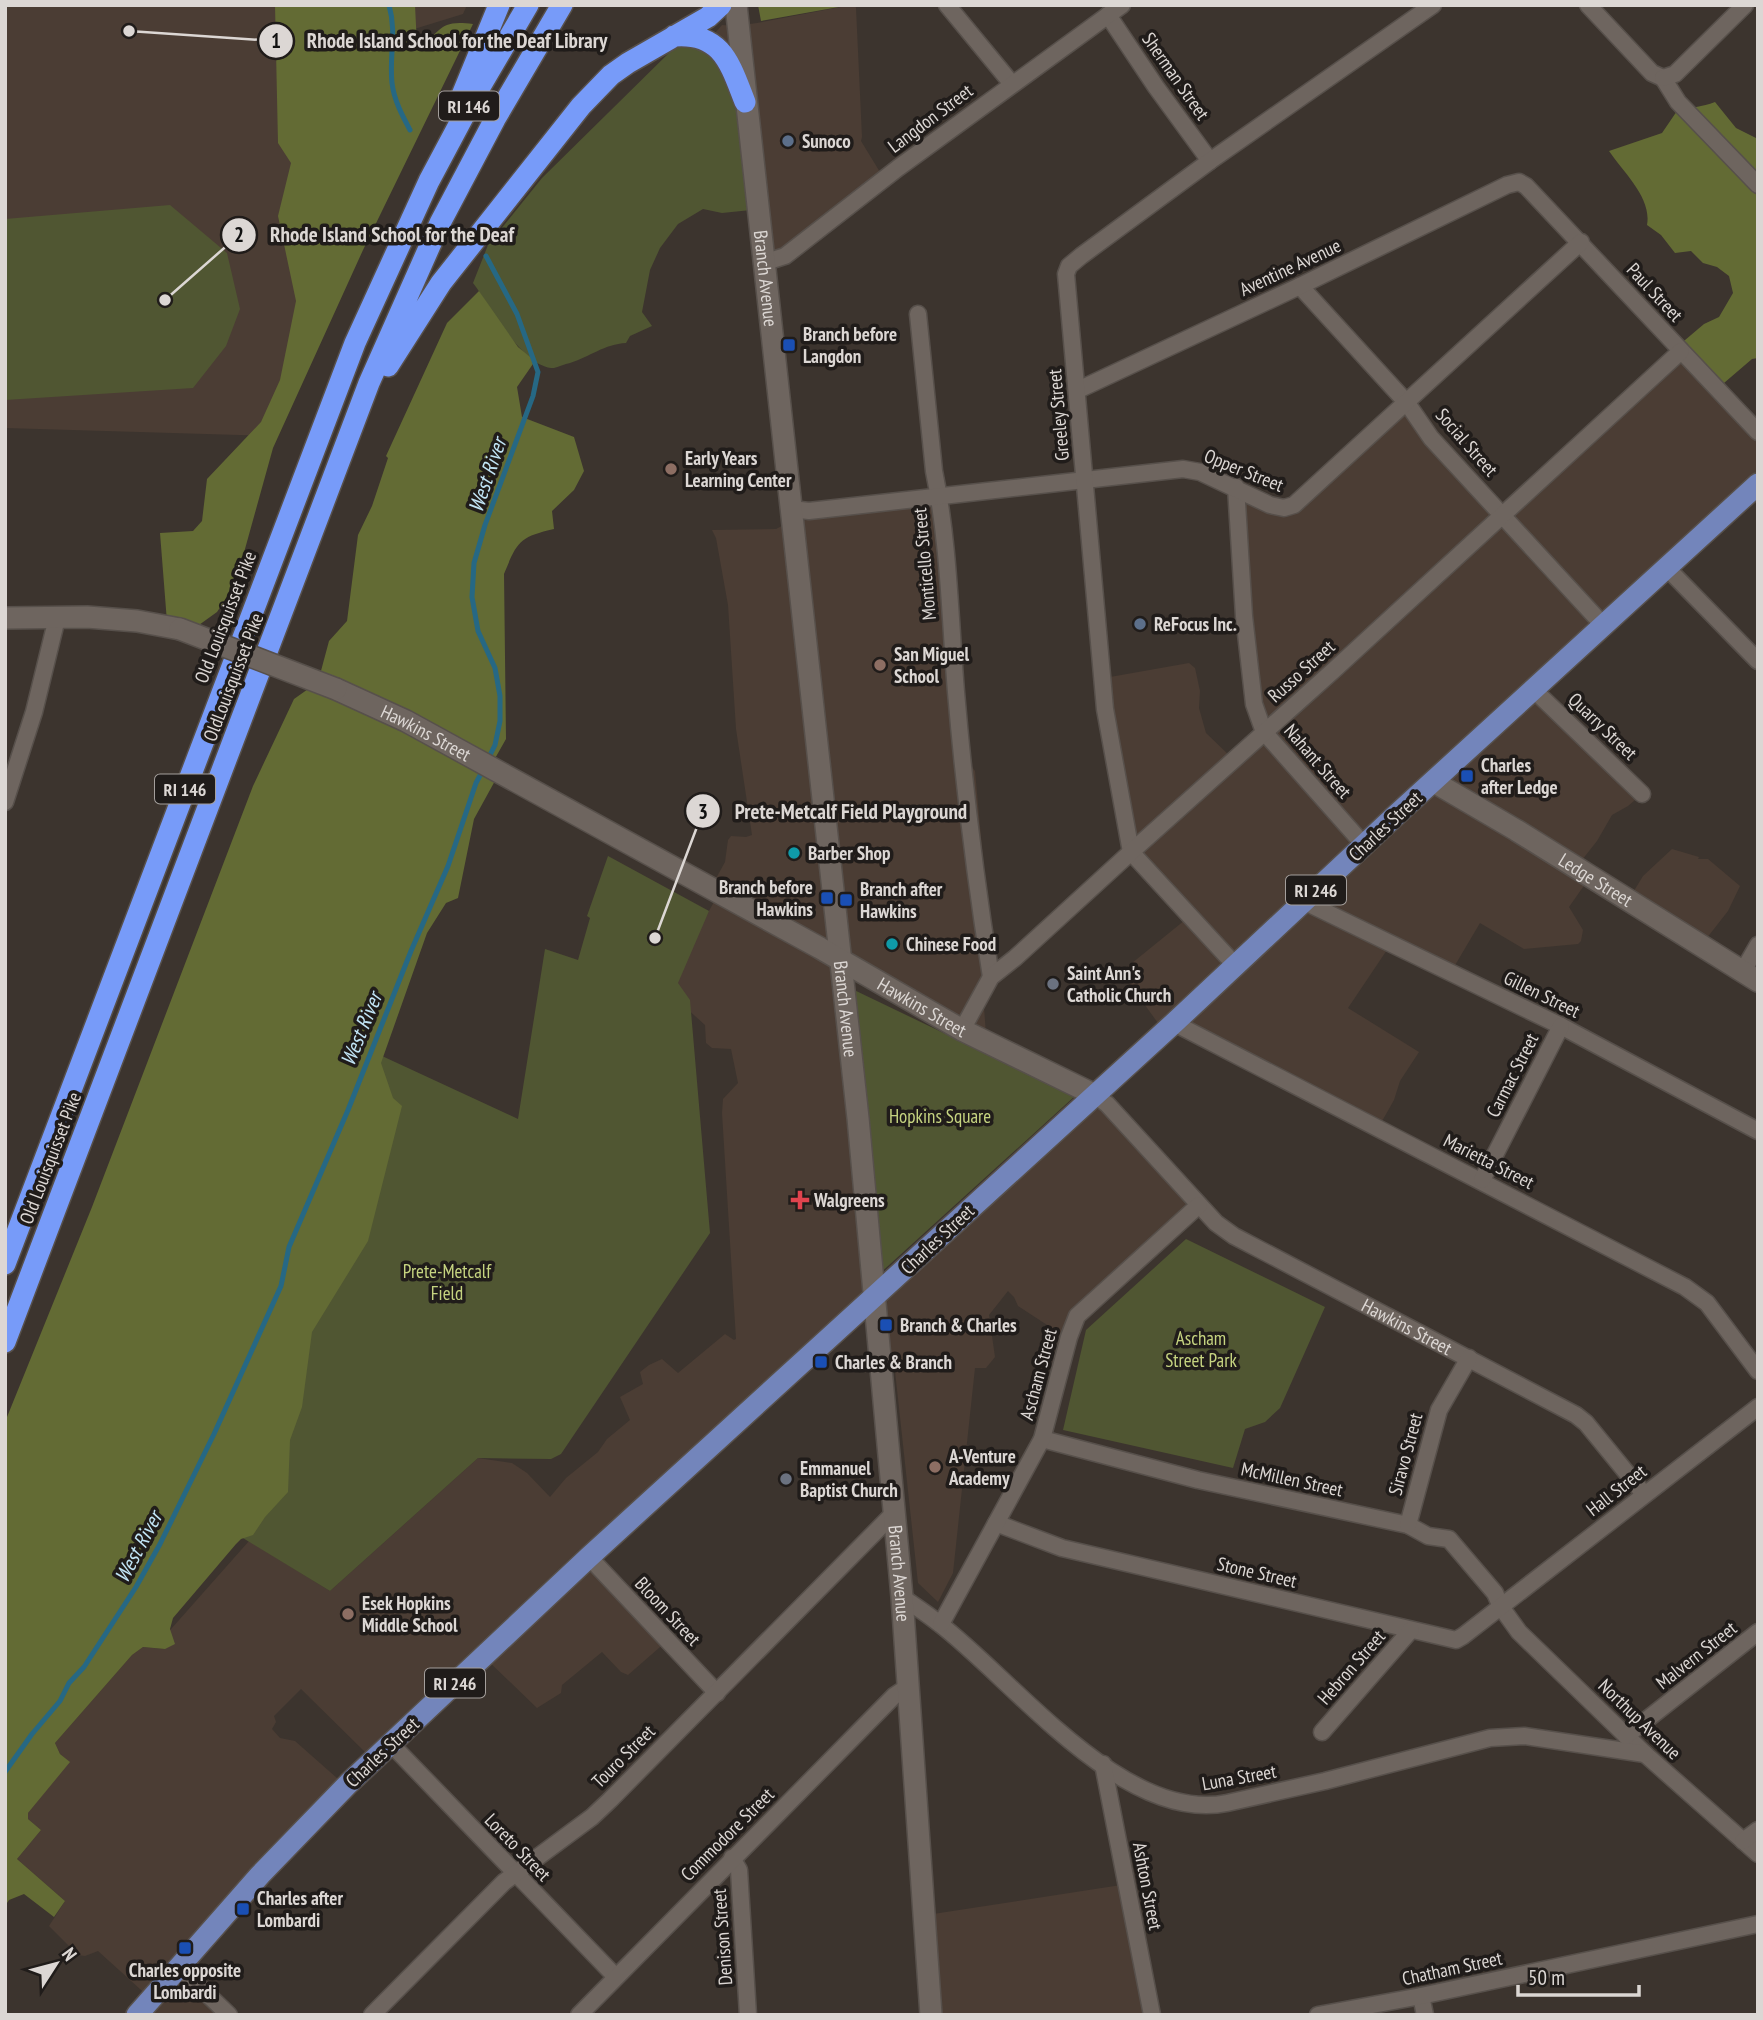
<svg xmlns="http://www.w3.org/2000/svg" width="1763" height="2020" font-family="'PT Sans Narrow',sans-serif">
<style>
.built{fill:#4b3d34}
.green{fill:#505632}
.forest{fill:#636b34}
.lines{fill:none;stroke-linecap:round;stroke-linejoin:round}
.stream{stroke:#266884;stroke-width:5}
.street-casing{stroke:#57504b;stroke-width:19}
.secondary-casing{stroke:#57504b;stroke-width:24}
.primary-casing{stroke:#57504b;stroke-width:24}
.highway-casing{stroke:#57504b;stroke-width:24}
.street{stroke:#6e655f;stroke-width:16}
.secondary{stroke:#6e655f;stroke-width:21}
.primary{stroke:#7385bb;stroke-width:21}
.highway{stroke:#779bf9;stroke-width:21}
.secondary-bridge-casing{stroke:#57504b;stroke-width:24;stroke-linecap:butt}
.secondary-bridge{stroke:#6e655f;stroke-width:21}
.service-dot{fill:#5c6f8a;stroke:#201c1a;stroke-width:2.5}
.transit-dot{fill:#1a4fb4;stroke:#201c1a;stroke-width:2.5}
.education-dot{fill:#8d6e63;stroke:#201c1a;stroke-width:2.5}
.culture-dot{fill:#0f9aa8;stroke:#201c1a;stroke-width:2.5}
.worship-dot{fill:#6b7280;stroke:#201c1a;stroke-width:2.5}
.health-dot{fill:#e0444e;stroke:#201c1a;stroke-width:2.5}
.labels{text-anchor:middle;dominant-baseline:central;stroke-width:7;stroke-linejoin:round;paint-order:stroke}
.shield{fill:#201c1a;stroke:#a49f9c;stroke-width:2}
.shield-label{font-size:18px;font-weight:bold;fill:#dcd7d4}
.street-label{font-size:19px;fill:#dcd7d4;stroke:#201c1a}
.poi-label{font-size:19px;font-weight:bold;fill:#dcd7d4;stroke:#201c1a;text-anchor:start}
.park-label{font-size:19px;fill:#c6d480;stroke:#201c1a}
.water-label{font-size:21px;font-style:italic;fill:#c2e5f6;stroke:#201c1a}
.leader{fill:none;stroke:#dcd7d4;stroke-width:2.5}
.callout-dot{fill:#dcd7d4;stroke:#201c1a;stroke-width:2.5}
.mark-label{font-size:21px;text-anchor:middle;font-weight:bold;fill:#111}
.callout-label{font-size:21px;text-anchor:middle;font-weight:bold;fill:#dcd7d4;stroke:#201c1a;stroke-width:7;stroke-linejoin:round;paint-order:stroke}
</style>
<rect width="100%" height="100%" fill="#3c342e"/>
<path class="built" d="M5,5H355L277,436L5,428Z
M394,5H467L463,14L398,34Z
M851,5H855L856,8L862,137L861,141L883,177L767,259L721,44L715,33L722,25L736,26L757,23Z
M1679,353L1758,434V482L1539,686L1642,794L1628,806L1612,815L1597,841L1578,865L1590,877L1569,907L1583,930L1581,941L1578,944L1524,949L1480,923L1451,972L1391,944L1348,1008L1419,1052L1400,1081L1394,1100L1377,1130L1174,1026L1163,1030L1121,972L1185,920L1126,843L1110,677L1189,663L1195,668L1200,691L1199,708L1206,733L1232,758L1262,736L1255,702L1238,500L1287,510L1401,409L1501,509Z
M937,499L961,751L975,771L993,969L983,973L982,980L986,1034L842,972L868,1299L1095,1093L1192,1207L1064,1336L1018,1306L1014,1297L1008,1291L989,1315L995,1357L986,1368H975L953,1573L938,1602L918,1583L895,1371H876L867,1309L595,1558L667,1641L628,1675L621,1672L602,1652L562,1685L561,1693L537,1708L485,1658L589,1556L581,1548L365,1752L301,1689L274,1716L276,1722L272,1729L280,1738L295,1741L346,1786L180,1980L219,2015H140L151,1999L98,1951L85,1956L78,1955L49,1926L65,1901L17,1859L41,1830L28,1819V1813L69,1762L60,1754L55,1743L132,1655L143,1647L165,1649L164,1637L249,1541L330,1591L478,1458L512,1463L527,1473L550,1497L566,1478L598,1452L607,1439L630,1420L620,1397L643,1384L640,1372L649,1365L662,1359L678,1373L725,1334L734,1340L736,1339L722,1113L723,1099L738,1083L731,1049L712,1048L706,1043L705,1025L674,997L668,985L715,900L709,891L725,862L728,840L731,836L746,837L752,835L736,729L728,605L716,538L712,530L776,529L793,520L795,522Z
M1672,849L1699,857L1698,859H1708L1740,886L1728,911L1703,943L1629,899L1643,876Z
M1121,1885L1149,2015H925L920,1916Z"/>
<path class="green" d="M712,32L715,33L734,74L751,210L722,213L703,209L678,224L660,248L650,270L642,312L652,326L630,336L626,343C605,344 589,357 570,363C565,364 558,367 554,368C522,368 490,305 473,283L488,245L542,178L676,46Z
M170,205L227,253L240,309L226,346L193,388L5,400V219Z
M608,856L709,911L678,983L690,1000L710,1233L561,1454L551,1459L478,1458L330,1591L187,1504L341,1037L518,1119L545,949L578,960L590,918L587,916Z
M852,989L1075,1096L877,1276Z
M1186,1239L1325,1307L1280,1408L1265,1422L1245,1429L1233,1468L1063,1430L1086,1330Z"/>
<path class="forest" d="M275,5H415L417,46C444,33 436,19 473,24L363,250L273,448L235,585L217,612L192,630L167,622L160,533L193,531L202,521L207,479L261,422L280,380L296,301L278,216L291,163L278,143Z
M758,5H850L761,21Z
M1715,102L1736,128L1758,139V358L1752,359L1717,389L1678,346L1704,324L1719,317L1733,293L1729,276L1717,267L1703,263L1691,251L1675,253L1661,235L1647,225C1652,198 1624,173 1609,151L1662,133L1677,111C1691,107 1702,107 1715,102Z
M479,291L518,347L535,361L517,387L522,417L574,437L584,471L574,490L552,511L554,529C519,537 517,542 504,574L506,739L489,769L496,779L474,819L458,898L446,903L427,933L381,1063L393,1098L402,1106L368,1241L312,1332L302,1407L290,1440L288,1492L265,1517L253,1535L241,1539L236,1544L173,1618L170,1629L175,1644L165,1649L143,1647L132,1655L55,1743L60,1754L70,1762L28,1813V1819L41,1830L17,1859L65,1901L54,1917L24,1894L9,1900L5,1906V1422L92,1207L253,786L294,699L318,682L329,641L347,621L358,535L372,506L388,458L386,456L447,323Z"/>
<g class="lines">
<path class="stream" d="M389,5C397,33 389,56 392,83C394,100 402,115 410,130
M486,256L517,314L538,372L533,396L485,525L474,563L472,597L478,631L495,668L500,696V721L495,745L488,759
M5,1772L32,1734L60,1701L69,1683L84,1667L136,1587L160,1544L214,1434L281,1286L289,1247L348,1110L411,951L448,866L476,783L484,768"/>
<defs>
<g id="street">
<path d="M947,5L1012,84"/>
<path d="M1588,5L1652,73L1663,78"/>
<path d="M1108,15L1156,87L1210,161"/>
<path d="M1663,78L1678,102L1758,185"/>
<path d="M1663,78L1675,74L1745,5"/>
<path d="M763,263L785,256L898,168L1122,5"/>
<path d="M1300,286L1407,403L1431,438L1604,626"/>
<path d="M918,314L934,471C949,543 950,619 956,692C964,787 976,883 991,977"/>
<path d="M1078,390L1300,286L1507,185L1519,182L1526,186L1758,432"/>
<path d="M1236,487L1244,616L1254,704L1264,732L1364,845"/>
<path d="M791,509L809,511L1183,469L1200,472L1270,505L1284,508L1294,505L1581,242"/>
<path d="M1666,567L1758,661"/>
<path d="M1534,690L1642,794"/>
<path d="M5,802L34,712L57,618"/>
<path d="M1303,901L1561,1026L1758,1131"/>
<path d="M1235,965L1131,852L1105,709L1066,274L1069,266L1081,256L1210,161L1433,5"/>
<path d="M1743,971L1758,945"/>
<path d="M1174,1023L1685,1287L1707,1303L1758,1371"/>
<path d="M962,1030L991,977L1015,958L1131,852L1334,670L1681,351"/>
<path id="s1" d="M1093,1094L1107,1104L1216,1223L1234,1236L1576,1415L1586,1423L1644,1494"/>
<path d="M1482,1180L1561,1026"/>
<path d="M1042,1439L1198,1480L1408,1525L1428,1536L1449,1539L1495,1593L1501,1607L1519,1632L1645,1754L1758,1854"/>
<path d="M996,1523L1062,1548L1456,1640L1463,1636L1758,1407"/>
<path d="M1408,1525L1439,1410L1469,1358"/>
<path d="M589,1557L717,1693"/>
<path d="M902,1597C915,1606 929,1615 941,1625C1015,1682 1124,1824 1227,1803L1325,1781L1490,1738L1524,1736L1645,1754"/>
<path d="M941,1624L1042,1439L1069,1337L1077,1316L1199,1205"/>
<path d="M1322,1732L1411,1630"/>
<path d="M1626,1736L1758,1632"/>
<path d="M391,1744L616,1977"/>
<path d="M1103,1764L1152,2015"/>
<path d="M1743,1841L1758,1830"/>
<path d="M732,1858L739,1870L748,2015"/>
<path d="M178,1966L229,2015"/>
<path d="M1421,1996L1425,2015"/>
<path d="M372,2015L504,1882L592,1817L610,1800L893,1514"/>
<path d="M579,2015L894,1696L909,1686"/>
<path d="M1318,2015L1421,1996L1758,1924"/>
</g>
<g id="secondary">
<path id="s2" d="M736,5L858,1118L902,1597L931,2015"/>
<path d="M5,618L87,617L137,621L180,629"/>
<path id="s3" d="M336,689L406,721L820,948L962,1030L1093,1094"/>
<path id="s4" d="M1434,782L1516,830L1758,981"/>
</g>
<path id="primary" d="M137,2015L260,1875L349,1783L589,1557L1174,1023L1395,816L1758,484"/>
<path id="highway" d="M674,36C722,32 730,64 745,102
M460,100L499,5
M388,366L441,283L581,106L611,75L628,63L708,17L721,5
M5,1264L355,343L429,181L470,104L528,5
M5,1342L369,383L440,223L495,119L562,5"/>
</defs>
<use href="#street" class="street-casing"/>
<use href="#secondary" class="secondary-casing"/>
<use href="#primary" class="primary-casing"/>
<use href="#highway" class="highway-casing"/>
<use href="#street" class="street"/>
<use href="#secondary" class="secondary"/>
<use href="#primary" class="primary"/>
<use href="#highway" class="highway"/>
<defs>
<path id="secondary-bridge" d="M180,629L336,689"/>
</defs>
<use href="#secondary-bridge" class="secondary-bridge-casing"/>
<use href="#secondary-bridge" class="secondary-bridge"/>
</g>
<g class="service-dot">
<circle cx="788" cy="141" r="7"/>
<circle cx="1140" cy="624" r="7"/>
</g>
<g class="transit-dot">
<rect x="782" y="338" width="14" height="14" rx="3.5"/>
<rect x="1460" y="769" width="14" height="14" rx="3.5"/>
<rect x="820" y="891" width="14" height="14" rx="3.5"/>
<rect x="839" y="893" width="14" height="14" rx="3.5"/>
<rect x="879" y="1318" width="14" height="14" rx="3.5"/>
<rect x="814" y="1355" width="14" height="14" rx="3.5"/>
<rect x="236" y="1902" width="14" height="14" rx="3.5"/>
<rect x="178" y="1941" width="14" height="14" rx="3.5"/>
</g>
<g class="education-dot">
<circle cx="671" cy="469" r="7"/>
<circle cx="880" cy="665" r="7"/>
<circle cx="935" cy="1467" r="7"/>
<circle cx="348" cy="1614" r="7"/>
</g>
<g class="culture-dot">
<circle cx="794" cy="853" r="7"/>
<circle cx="892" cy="944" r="7"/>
</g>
<g class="worship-dot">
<circle cx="1053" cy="984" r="7"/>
<circle cx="786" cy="1479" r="7"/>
</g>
<path class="health-dot" d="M796.5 1189.5h7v7h7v7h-7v7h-7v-7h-7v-7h7z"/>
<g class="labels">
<g class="shield">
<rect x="439" y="91.5" width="60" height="29" rx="5"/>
<rect x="155" y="774.5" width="60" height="29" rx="5"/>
<rect x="1286" y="875.5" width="60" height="29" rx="5"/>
<rect x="425" y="1668.5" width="60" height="29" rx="5"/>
</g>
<g class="shield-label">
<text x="469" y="106">RI 146</text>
<text x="185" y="789">RI 146</text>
<text x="1316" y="890">RI 246</text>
<text x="455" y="1683">RI 246</text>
</g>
<g class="street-label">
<text transform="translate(1176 76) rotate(55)">Sherman Street</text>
<text transform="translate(930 118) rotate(-37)">Langdon Street</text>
<text transform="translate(1290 267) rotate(-25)">Aventine Avenue</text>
<text stroke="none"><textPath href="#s2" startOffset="275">Branch Avenue</textPath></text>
<text transform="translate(1655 292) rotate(47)">Paul Street</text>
<text transform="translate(1058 415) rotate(-95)">Greeley Street</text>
<text transform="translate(1467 442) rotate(49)">Social Street</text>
<text transform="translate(1244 470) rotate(22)">Opper Street</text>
<text transform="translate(924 564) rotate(-95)">Monticello Street</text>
<text transform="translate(225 617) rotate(-69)">Old Louisquisset Pike</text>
<text transform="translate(1301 671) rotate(-42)">Russo Street</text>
<text transform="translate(233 677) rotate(-69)">OldLouisquisset Pike</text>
<text transform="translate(1603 726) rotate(44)">Quarry Street</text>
<text stroke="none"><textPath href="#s3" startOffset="100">Hawkins Street</textPath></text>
<text transform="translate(1318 761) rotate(49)">Nahant Street</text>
<text transform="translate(1385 826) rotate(-43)">Charles Street</text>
<text stroke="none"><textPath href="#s4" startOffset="189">Ledge Street</textPath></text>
<text transform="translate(1542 994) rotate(26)">Gillen Street</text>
<text stroke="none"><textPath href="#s3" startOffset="667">Hawkins Street</textPath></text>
<text stroke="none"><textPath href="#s2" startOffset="1010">Branch Avenue</textPath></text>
<text transform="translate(1512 1075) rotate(-63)">Carmac Street</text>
<text transform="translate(50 1158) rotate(-69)">Old Louisquisset Pike</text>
<text transform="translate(1489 1161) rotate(27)">Marietta Street</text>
<text transform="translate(937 1239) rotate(-43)">Charles Street</text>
<text stroke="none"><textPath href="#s1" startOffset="396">Hawkins Street</textPath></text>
<text transform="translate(1038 1374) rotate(-75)">Ascham Street</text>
<text transform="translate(1405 1454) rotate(-75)">Siravo Street</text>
<text transform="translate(1292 1479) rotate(12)">McMillen Street</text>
<text transform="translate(1616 1490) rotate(-38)">Hall Street</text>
<text transform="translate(1257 1572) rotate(13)">Stone Street</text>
<text stroke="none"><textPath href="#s2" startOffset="1577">Branch Avenue</textPath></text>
<text transform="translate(668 1611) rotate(47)">Bloom Street</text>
<text transform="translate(1696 1655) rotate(-38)">Malvern Street</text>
<text transform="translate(1351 1667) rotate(-49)">Hebron Street</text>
<text transform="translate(1640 1719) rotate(44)">Northup Avenue</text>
<text transform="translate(382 1752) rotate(-43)">Charles Street</text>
<text transform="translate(623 1756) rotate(-45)">Touro Street</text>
<text transform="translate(1239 1777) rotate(-10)">Luna Street</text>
<text transform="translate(727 1834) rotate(-45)">Commodore Street</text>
<text transform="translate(518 1847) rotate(46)">Loreto Street</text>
<text transform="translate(1148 1886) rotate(79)">Ashton Street</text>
<text transform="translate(722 1937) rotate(-94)">Denison Street</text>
<text transform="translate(1452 1968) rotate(-12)">Chatham Street</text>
</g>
<g class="poi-label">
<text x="802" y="141">Sunoco</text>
<text x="803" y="334">Branch before<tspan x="803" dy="22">Langdon</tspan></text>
<text x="685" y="458">Early Years<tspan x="685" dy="22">Learning Center</tspan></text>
<text x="1154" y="624">ReFocus Inc.</text>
<text x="894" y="654">San Miguel<tspan x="894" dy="22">School</tspan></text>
<text x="1481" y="765">Charles<tspan x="1481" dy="22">after Ledge</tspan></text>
<text x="808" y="853">Barber Shop</text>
<text x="813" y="887" text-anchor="end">Branch before<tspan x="813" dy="22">Hawkins</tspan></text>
<text x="860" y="889">Branch after<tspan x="860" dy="22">Hawkins</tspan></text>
<text x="906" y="944">Chinese Food</text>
<text x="1067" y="973">Saint Ann's<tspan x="1067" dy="22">Catholic Church</tspan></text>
<text x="814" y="1200">Walgreens</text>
<text x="900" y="1325">Branch &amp; Charles</text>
<text x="835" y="1362">Charles &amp; Branch</text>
<text x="949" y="1456">A-Venture<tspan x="949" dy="22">Academy</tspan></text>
<text x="800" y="1468">Emmanuel<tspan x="800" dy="22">Baptist Church</tspan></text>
<text x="362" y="1603">Esek Hopkins<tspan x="362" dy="22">Middle School</tspan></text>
<text x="257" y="1898">Charles after<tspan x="257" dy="22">Lombardi</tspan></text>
<text x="185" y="1970" text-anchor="middle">Charles opposite<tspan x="185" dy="22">Lombardi</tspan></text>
</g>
<g class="park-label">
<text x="940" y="1116">Hopkins Square</text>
<text x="447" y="1271">Prete-Metcalf<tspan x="447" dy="22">Field</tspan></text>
<text x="1201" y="1338">Ascham<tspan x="1201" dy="22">Street Park</tspan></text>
</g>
<g class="water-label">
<text transform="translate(487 475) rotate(-71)">West River</text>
<text transform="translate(361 1029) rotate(-68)">West River</text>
<text transform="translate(138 1547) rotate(-62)">West River</text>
</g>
</g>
<path class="leader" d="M129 31L276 41M165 300L239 235M655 938L703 811"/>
<g class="callout-dot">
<circle cx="129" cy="31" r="7"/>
<circle cx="165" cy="300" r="7"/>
<circle cx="655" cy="938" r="7"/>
<circle cx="276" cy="41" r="18"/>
<circle cx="239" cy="235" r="18"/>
<circle cx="703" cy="811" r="18"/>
</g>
<g class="mark-label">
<text x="276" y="48">1</text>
<text x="239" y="242">2</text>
<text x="703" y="819">3</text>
</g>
<g class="callout-label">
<text x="457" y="48">Rhode Island School for the Deaf Library</text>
<text x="392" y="242">Rhode Island School for the Deaf</text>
<text x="851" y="819">Prete-Metcalf Field Playground</text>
</g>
<rect width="1763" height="2020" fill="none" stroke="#dcd7d4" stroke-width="14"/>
<g transform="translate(56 1964) rotate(54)" stroke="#201c1a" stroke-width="5" paint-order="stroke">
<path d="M0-5L12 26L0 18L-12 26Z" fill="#dcd7d4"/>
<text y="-10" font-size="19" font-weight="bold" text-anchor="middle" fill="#dcd7d4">N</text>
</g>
<path d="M1518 1985v10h121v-10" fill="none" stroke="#dcd7d4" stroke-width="3.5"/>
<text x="1528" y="1985" font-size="21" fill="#dcd7d4" stroke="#201c1a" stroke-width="5" paint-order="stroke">50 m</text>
</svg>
